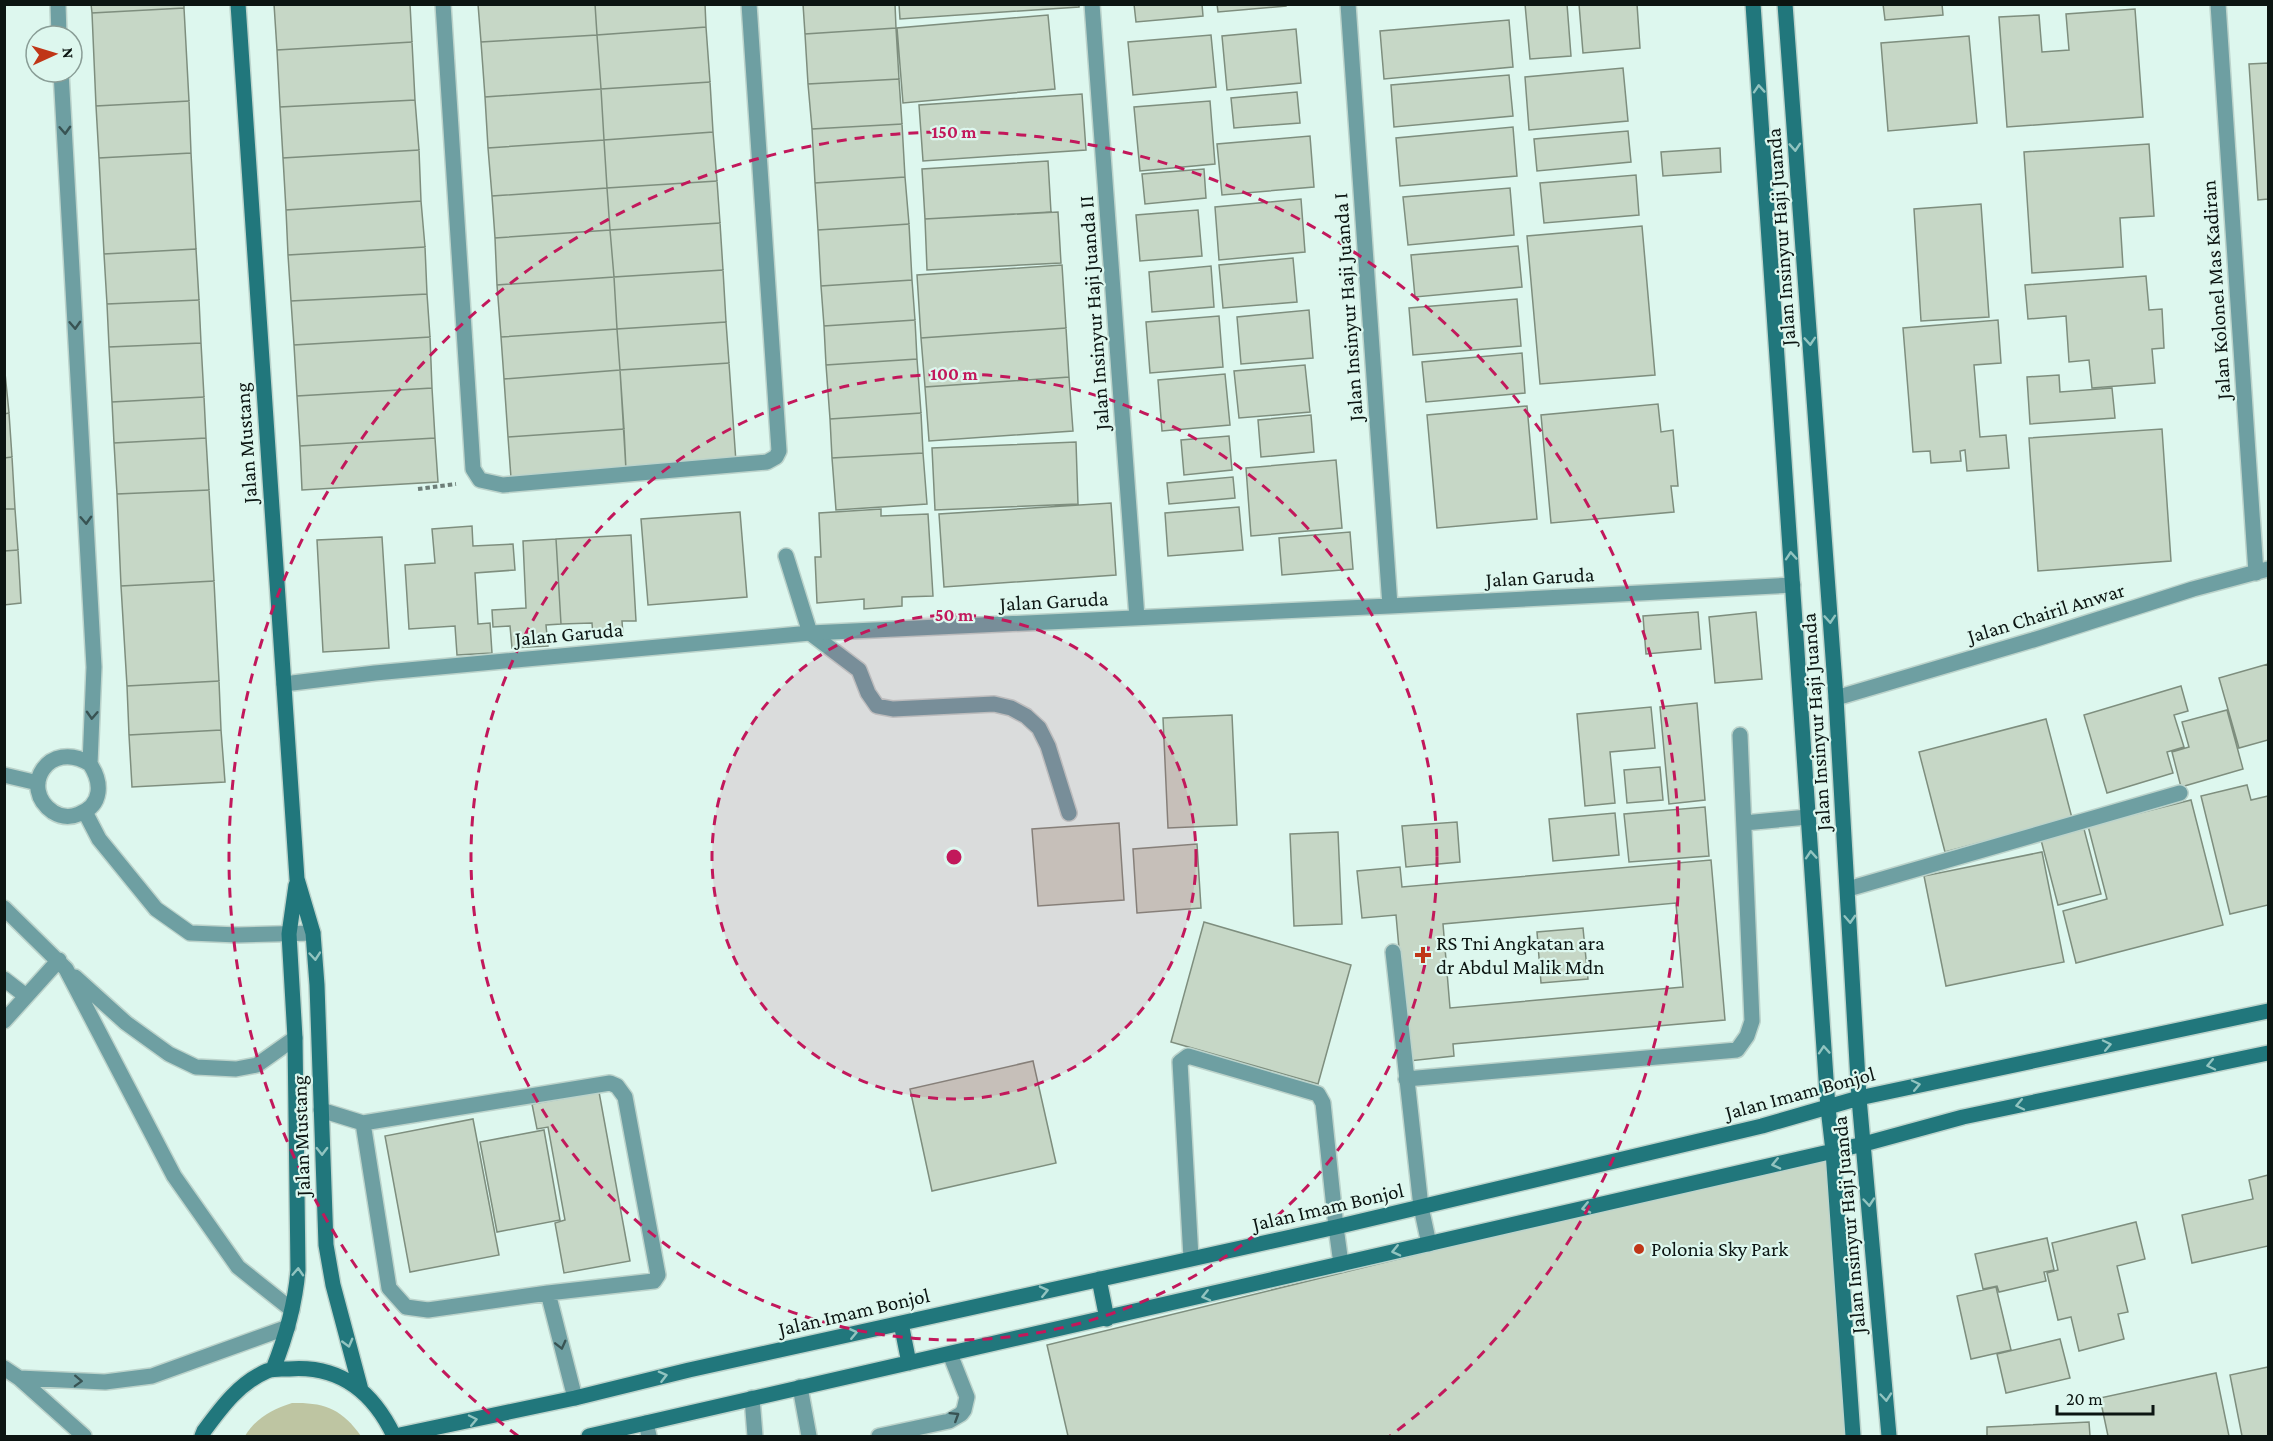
<svg xmlns="http://www.w3.org/2000/svg" width="2273" height="1441" font-family="'Crimson Pro',serif">
<style>
.green{fill:#bec5a2}
.building{fill:#c6d7c6;stroke:#7e8e7e;stroke-width:1.5;fill-rule:evenodd}
.lines{fill:none;stroke-linecap:round;stroke-linejoin:round}
.lane-casing{stroke:#bcd3cb;stroke-width:18}
.street-casing{stroke:#bcd3cb;stroke-width:18}
.secondary-casing{stroke:#bcd3cb;stroke-width:18}
.path{stroke:#6d7e78;stroke-width:4;stroke-dasharray:4.5 3;stroke-linecap:butt}
.lane{stroke:#6e9fa2;stroke-width:15}
.street{stroke:#6e9fa2;stroke-width:15}
.secondary{stroke:#21777c;stroke-width:15}
.oneway{stroke:#92c4c0}
.oneway2{stroke:#385353}
.ring{fill:none;stroke:#c2185b;stroke-width:3;stroke-dasharray:10 8}
.poi-dot{fill:#c03617;stroke:#ddf7ee;stroke-width:2}
.labels{text-anchor:middle;dominant-baseline:central;stroke-width:4.5;stroke-linejoin:round;paint-order:stroke}
.street-label{font-size:21px;fill:#0c1512;stroke:#ddf7ee}
.poi-label{font-size:21px;fill:#0c1512;stroke:#ddf7ee;text-anchor:start}
.centre{fill:#c2185b;stroke:#ddf7ee;stroke-width:3}
.ring-label{font-size:18px;text-anchor:middle;font-weight:bold;fill:#c2185b;stroke:#ddf7ee;stroke-width:4.5;stroke-linejoin:round;paint-order:stroke}
</style>
<rect width="100%" height="100%" fill="#ddf7ee"/>
<path class="green" d="M292,1403C324,1402 342,1409 361,1436H245C256,1418 271,1410 292,1403Z"/>
<path class="building" d="M91,4H184V8L92,13Z
M274,4H410L412,42L277,50Z
M478,4H595L597,35L481,42Z
M595,4H705L706,27L597,35Z
M803,4H895L896,28L805,34Z
M899,4H1079V7L900,19Z
M1134,4H1202L1203,16L1136,22Z
M1217,4H1286V6L1218,12Z
M1525,4H1567L1571,56L1530,59Z
M1579,4H1637L1640,48L1583,53Z
M1883,4H1942L1943,15L1885,20Z
M184,8L189,101L96,106L92,13Z
M2135,9L2143,117L2007,127L1999,17L2039,15L2042,52L2069,50L2066,14Z
M1048,15L1055,89L903,103L897,28Z
M1509,20L1513,67L1384,79L1380,31Z
M706,27L710,82L601,89L597,35Z
M896,28L899,79L808,84L805,34Z
M1296,29L1301,83L1227,90L1222,36Z
M597,35L601,89L485,97L481,42Z
M1211,35L1216,87L1133,95L1128,42Z
M1969,36L1977,123L1888,131L1881,43Z
M412,42L415,100L280,107L277,50Z
M2268,63V199L2258,200L2249,64Z
M1623,68L1628,121L1529,130L1525,77Z
M1509,75L1513,116L1394,127L1391,85Z
M899,79L902,124L812,129L808,84Z
M710,82L713,132L604,140L601,89Z
M601,89L604,140L488,148L485,97Z
M1297,92L1300,123L1234,128L1231,98Z
M1082,94L1086,150L923,161L919,105Z
M415,100L419,150L283,158L280,107Z
M189,101L191,153L99,158L96,106Z
M1210,101L1215,164L1140,171L1134,107Z
M902,124L905,177L815,183L812,129Z
M1513,127L1517,176L1400,186L1396,138Z
M1628,131L1631,162L1537,171L1534,139Z
M713,132L717,181L607,188L604,140Z
M1310,136L1314,187L1222,195L1217,144Z
M604,140L607,188L492,196L488,148Z
M2149,144L2154,216L2120,218L2123,267L2032,273L2024,152Z
M1720,148L1721,172L1663,176L1661,152Z
M419,150L421,201L286,210L283,158Z
M191,153L196,249L104,254L99,158Z
M1048,161L1051,212L925,219L922,169Z
M1204,169L1206,198L1145,204L1142,174Z
M1636,175L1639,215L1544,223L1540,183Z
M905,177L909,224L818,230L815,183Z
M717,181L720,223L610,230L607,188Z
M607,188L610,230L495,238L492,196Z
M1510,188L1514,235L1408,245L1403,197Z
M1301,199L1305,252L1219,260L1215,207Z
M421,201L425,247L288,255L286,210Z
M1981,204L1989,317L1921,321L1914,209Z
M1198,210L1202,256L1140,261L1136,215Z
M1058,212L1061,263L927,270L925,219Z
M720,223L723,270L614,277L610,230Z
M909,224L912,280L821,286L818,230Z
M1642,226L1655,375L1540,384L1527,236Z
M610,230L614,277L497,285L495,238Z
M1518,246L1522,287L1415,297L1411,255Z
M425,247L427,294L291,301L288,255Z
M196,249L199,300L107,304L104,254Z
M1293,258L1297,302L1223,308L1219,265Z
M1062,265L1066,328L921,338L917,275Z
M1211,266L1214,307L1152,312L1149,272Z
M723,270L726,322L617,329L614,277Z
M2146,276L2149,310L2162,309L2164,348L2152,349L2155,383L2092,388L2089,360L2069,362L2066,316L2028,319L2025,285Z
M614,277L617,329L501,337L497,285Z
M912,280L915,320L824,326L821,286Z
M427,294L430,337L294,345L291,301Z
M1517,299L1521,346L1413,355L1409,308Z
M199,300L201,343L109,347L107,304Z
M1309,310L1313,358L1241,364L1237,317Z
M1219,316L1223,367L1150,373L1146,322Z
M915,320L917,359L826,365L824,326Z
M1998,320L2001,363L1974,365L1980,437L2006,435L2009,468L1967,471L1965,450L1960,451L1961,461L1931,463L1930,451L1913,452L1903,328Z
M726,322L729,363L620,370L617,329Z
M1066,328L1069,377L925,387L921,338Z
M617,329L620,370L504,379L501,337Z
M430,337L432,388L297,396L294,345Z
M201,343L204,397L112,402L109,347Z
M1522,353L1525,393L1426,402L1422,362Z
M917,359L921,413L830,419L826,365Z
M4,363L9,413L4,414Z
M729,363L736,462L626,470L620,370Z
M1305,365L1310,412L1239,418L1234,371Z
M620,370L624,429L508,437L504,379Z
M1225,374L1230,425L1162,431L1158,380Z
M2059,375L2060,392L2112,388L2115,418L2030,424L2027,377Z
M1069,377L1073,431L929,441L925,387Z
M432,388L435,438L300,446L297,396Z
M204,397L206,438L114,443L112,402Z
M1658,404L1661,432L1673,430L1678,486H1671L1674,512L1551,523L1541,415Z
M1527,406L1537,519L1437,528L1427,415Z
M9,413L12,457L4,458V414Z
M921,413L923,453L832,458L830,419Z
M1311,415L1314,452L1261,457L1258,420Z
M624,429L626,470L511,478L508,437Z
M2162,429L2171,561L2038,571L2029,438Z
M1229,436L1232,470L1184,475L1181,440Z
M206,438L209,490L117,494L114,443Z
M435,438L438,482L302,490L300,446Z
M1076,442L1078,504L935,510L932,448Z
M923,453L927,504L836,510L832,458Z
M12,457L15,509H4V458Z
M1336,460L1342,528L1251,536L1246,468Z
M1233,477L1235,498L1169,504L1167,483Z
M209,490L214,581L121,586L117,494Z
M1111,503L1116,575L944,587L939,514Z
M1239,507L1243,550L1168,556L1165,513Z
M4,509H15L18,550L4,551Z
M881,509V516L928,514L933,596L902,597V606L864,609V599L817,603L815,557H821L819,513Z
M740,512L747,597L648,605L641,519Z
M472,526L473,546L513,544L515,570L475,573L478,624L490,623L492,653L457,655L455,626L409,629L405,565L435,563L432,529Z
M1350,532L1353,569L1282,575L1279,538Z
M631,535L636,621H622L623,635L593,636L592,623L561,624L556,539Z
M382,537L389,648L323,652L317,540Z
M556,539L561,624L546,625L548,646L512,648L510,626L493,627L492,610L526,608L523,541Z
M18,550L21,603L4,605V551Z
M214,581L219,681L127,686L121,586Z
M1698,612L1701,649L1646,654L1643,616Z
M1756,612L1762,679L1715,683L1709,617Z
M2268,664V740L2239,748L2219,678Z
M219,681L221,730L129,735L127,686Z
M2181,686L2188,711L2174,715L2184,747L2167,752L2173,773L2107,793L2084,715Z
M1697,703L1705,800L1669,804L1660,707Z
M1651,707L1655,748L1610,752L1615,803L1585,806L1577,714Z
M2227,710L2243,769L2181,787L2172,752L2189,747L2182,722Z
M1232,715L1237,825L1168,828L1163,718Z
M2046,719L2072,818L1945,852L1919,752Z
M221,730L225,782L132,787L129,735Z
M1660,767L1663,800L1627,803L1624,770Z
M2247,785L2251,800L2268,796V905L2230,914L2201,796Z
M2191,800L2223,925L2076,963L2063,911L2107,899L2088,826Z
M1705,807L1709,856L1629,862L1624,814Z
M1615,813L1619,855L1553,861L1549,819Z
M1457,822L1460,862L1406,867L1402,826Z
M1119,823L1124,900L1038,906L1032,829Z
M2084,829L2101,894L2058,905L2041,840Z
M1338,832L1342,924L1294,926L1290,834Z
M1197,844L1201,908L1137,913L1133,849Z
M2042,852L2064,962L1946,986L1924,876Z
M1711,860L1725,1020L1453,1044L1454,1056L1409,1061L1396,915L1362,918L1357,871L1400,867L1402,887ZM1676,903L1683,987L1450,1008L1443,924Z
M1204,922L1351,965L1318,1084L1171,1042Z
M1583,928L1588,979L1541,983L1537,932Z
M1033,1061L1056,1163L932,1191L910,1089Z
M599,1092L630,1261L564,1273L555,1223L565,1220L548,1127L537,1129L532,1104Z
M473,1119L499,1255L410,1272L385,1136Z
M544,1130L560,1220L497,1232L480,1142Z
M1831,1153L1852,1436H1068L1047,1345Z
M2268,1175V1246L2192,1263L2182,1215L2253,1199L2249,1180Z
M2136,1222L2145,1259L2117,1266L2128,1312L2118,1314L2124,1339L2079,1351L2071,1317L2058,1320L2047,1273L2058,1270L2052,1243Z
M2047,1238L2054,1270L2044,1272L2046,1281L1999,1292L1997,1286L1983,1289L1975,1254Z
M1996,1287L2011,1350L1971,1359L1957,1296Z
M2060,1339L2070,1378L2006,1393L1997,1354Z
M2268,1367V1436H2242L2230,1375Z
M2216,1373L2229,1436H2108L2100,1398Z
M2089,1422L2090,1436H1987V1427Z"/>
<g class="lines">
<defs>
<path id="lane" d="M810,633L859,670L868,693L877,706L893,709L994,704L1011,708L1026,716L1039,728L1048,746L1069,813
M1744,823L1808,817
M4,908L66,969L174,1176L238,1267L292,1310
M1393,952L1421,1207L1429,1244
M75,977L126,1023L169,1054L196,1067L236,1069L257,1065L295,1038
M4,979L26,996
M4,1021L59,960
M1406,1079L1737,1050L1747,1036L1752,1021L1740,735
M321,1110L363,1123L610,1083L617,1086L625,1097L658,1275L654,1281L548,1293L428,1310L406,1307L389,1288L363,1123
M1191,1258L1180,1062L1188,1056L1318,1094L1323,1103L1336,1227L1341,1264
M548,1293L575,1398
M4,1368L19,1378L84,1436
M19,1378L105,1382L152,1376L288,1327
M800,1387L809,1436
M646,1423L649,1436
M879,1436L949,1421L961,1414L964,1410L967,1397L950,1354"/>
<path id="street" d="M58,4L59,36
M443,4L473,469L480,480L503,485L767,462L776,457L779,451L749,4
M1092,4L1137,618
M1348,4L1390,606
M2218,4L2256,573
M61,72L94,667L90,764C102,782 103,805 79,814C70,818 61,817 53,812C18,788 49,738 90,764
M786,556L810,633
M284,684L375,673L810,633L1390,606L1793,585
M1836,698L2033,640L2193,589L2268,569
M4,775L38,783
M85,812L99,839L156,909L190,933L238,935L313,933
M1848,889L2180,793
M752,1398L755,1436"/>
<path id="secondary" d="M238,4L297,879L313,933L317,985L326,1245L333,1285L361,1390
M1753,4L1828,1108L1833,1151L1853,1436
M1785,4L1836,698L1859,1098L1889,1436
M1099,1279L1107,1319
M901,1323L909,1363
M273,1369C286,1337 295,1305 298,1270L295,1038L289,934L296,885
M202,1436L204,1431C221,1408 239,1383 267,1371C274,1368 282,1369 289,1369C340,1365 373,1392 394,1436
M395,1436L575,1398L689,1370L1336,1227L1762,1126L1859,1098L2268,1011
M589,1436L1864,1144L1963,1117L2268,1053"/>
</defs>
<use href="#lane" class="lane-casing"/>
<use href="#street" class="street-casing"/>
<use href="#secondary" class="secondary-casing"/>
<path class="path" d="M418,489L456,484"/>
<use href="#lane" class="lane"/>
<use href="#street" class="street"/>
<use href="#secondary" class="secondary"/>
</g>
<defs><path id="oneway-chevron" d="M-2-3.5L2.5 0L-2 3.5" fill="none" stroke-width="1.6" stroke-linecap="round" stroke-linejoin="round" transform="scale(1.5)"/></defs>
<g class="oneway">
<use href="#oneway-chevron" transform="translate(1759 89) rotate(-94)"/>
<use href="#oneway-chevron" transform="translate(1795 147) rotate(86)"/>
<use href="#oneway-chevron" transform="translate(1810 341) rotate(86)"/>
<use href="#oneway-chevron" transform="translate(1791 556) rotate(-94)"/>
<use href="#oneway-chevron" transform="translate(1830 619) rotate(86)"/>
<use href="#oneway-chevron" transform="translate(1811 855) rotate(-94)"/>
<use href="#oneway-chevron" transform="translate(1850 919) rotate(87)"/>
<use href="#oneway-chevron" transform="translate(315 956) rotate(85)"/>
<use href="#oneway-chevron" transform="translate(2107 1045) rotate(-12)"/>
<use href="#oneway-chevron" transform="translate(1824 1050) rotate(-94)"/>
<use href="#oneway-chevron" transform="translate(2211 1065) rotate(168)"/>
<use href="#oneway-chevron" transform="translate(1916 1085) rotate(-12)"/>
<use href="#oneway-chevron" transform="translate(2020 1105) rotate(168)"/>
<use href="#oneway-chevron" transform="translate(322 1151) rotate(89)"/>
<use href="#oneway-chevron" transform="translate(1776 1164) rotate(167)"/>
<use href="#oneway-chevron" transform="translate(1869 1202) rotate(85)"/>
<use href="#oneway-chevron" transform="translate(1586 1208) rotate(167)"/>
<use href="#oneway-chevron" transform="translate(1396 1251) rotate(167)"/>
<use href="#oneway-chevron" transform="translate(298 1272) rotate(-87)"/>
<use href="#oneway-chevron" transform="translate(1044 1291) rotate(-13)"/>
<use href="#oneway-chevron" transform="translate(1206 1296) rotate(167)"/>
<use href="#oneway-chevron" transform="translate(853 1333) rotate(-13)"/>
<use href="#oneway-chevron" transform="translate(348 1343) rotate(75)"/>
<use href="#oneway-chevron" transform="translate(663 1376) rotate(-14)"/>
<use href="#oneway-chevron" transform="translate(1886 1397) rotate(85)"/>
<use href="#oneway-chevron" transform="translate(473 1420) rotate(-12)"/>
</g>
<g class="oneway2">
<use href="#oneway-chevron" transform="translate(65 130) rotate(87)"/>
<use href="#oneway-chevron" transform="translate(75 325) rotate(87)"/>
<use href="#oneway-chevron" transform="translate(86 520) rotate(87)"/>
<use href="#oneway-chevron" transform="translate(92 715) rotate(93)"/>
<use href="#oneway-chevron" transform="translate(561 1345) rotate(76)"/>
<use href="#oneway-chevron" transform="translate(78 1381) rotate(2)"/>
<use href="#oneway-chevron" transform="translate(955 1416) rotate(-32)"/>
</g>
<circle cx="954" cy="857" r="242" fill="#c2185b" fill-opacity=".12"/>
<g class="ring">
<circle cx="954" cy="857" r="242"/>
<circle cx="954" cy="857" r="483"/>
<path d="M518 1436A725 725 0 1 1 1390 1436"/>
</g>
<g class="poi-dot">
<path d="M1420 946h6v6h6v6h-6v6h-6v-6h-6v-6h6z"/>
<circle cx="1639" cy="1249" r="6"/>
</g>
<g class="labels">
<g class="street-label">
<text transform="translate(1781 237) rotate(-94)">Jalan Insinyur Haji Juanda</text>
<text transform="translate(2216 290) rotate(-94)">Jalan Kolonel Mas Kadiran</text>
<text transform="translate(1348 307) rotate(-94)">Jalan Insinyur Haji Juanda I</text>
<text transform="translate(1094 313) rotate(-94)">Jalan Insinyur Haji Juanda II</text>
<text transform="translate(246 443) rotate(-94)">Jalan Mustang</text>
<text transform="translate(1540 577) rotate(-3)">Jalan Garuda</text>
<text transform="translate(1054 601) rotate(-3)">Jalan Garuda</text>
<text transform="translate(2046 613) rotate(-17)">Jalan Chairil Anwar</text>
<text transform="translate(569 634) rotate(-5)">Jalan Garuda</text>
<text transform="translate(1816 722) rotate(-94)">Jalan Insinyur Haji Juanda</text>
<text transform="translate(1800 1093) rotate(-15)">Jalan Imam Bonjol</text>
<text transform="translate(301 1136) rotate(-92)">Jalan Mustang</text>
<text transform="translate(1328 1207) rotate(-13)">Jalan Imam Bonjol</text>
<text transform="translate(1849 1225) rotate(-95)">Jalan Insinyur Haji Juanda</text>
<text transform="translate(854 1312) rotate(-13)">Jalan Imam Bonjol</text>
</g>
<g class="poi-label">
<text x="1436" y="943">RS Tni Angkatan ara<tspan x="1436" dy="24">dr Abdul Malik Mdn</tspan></text>
<text x="1651" y="1249">Polonia Sky Park</text>
</g>
</g>
<circle cx="954" cy="857" r="9" class="centre"/>
<g class="ring-label">
<text x="954" y="138">150 m</text>
<text x="954" y="380">100 m</text>
<text x="954" y="621">50 m</text>
</g>
<rect width="2273" height="1441" fill="none" stroke="#0c1512" stroke-width="12"/>
<g transform="translate(54 54) rotate(86)"><circle r="28" fill="#ddf7ee" stroke="#899d96" stroke-width="1.5"/>
<path d="M0-4.5L10 22L0 15L-10 22Z" fill="#c03617"/>
<text y="-9" font-size="16" font-weight="bold" text-anchor="middle" fill="#0c1512">N</text>
</g>
<path d="M2057 1405v9h96v-9" fill="none" stroke="#0c1512" stroke-width="3"/>
<text x="2066" y="1405" font-size="18" fill="#0c1512" stroke="#ddf7ee" stroke-width="4.5" paint-order="stroke">20 m</text>
</svg>
